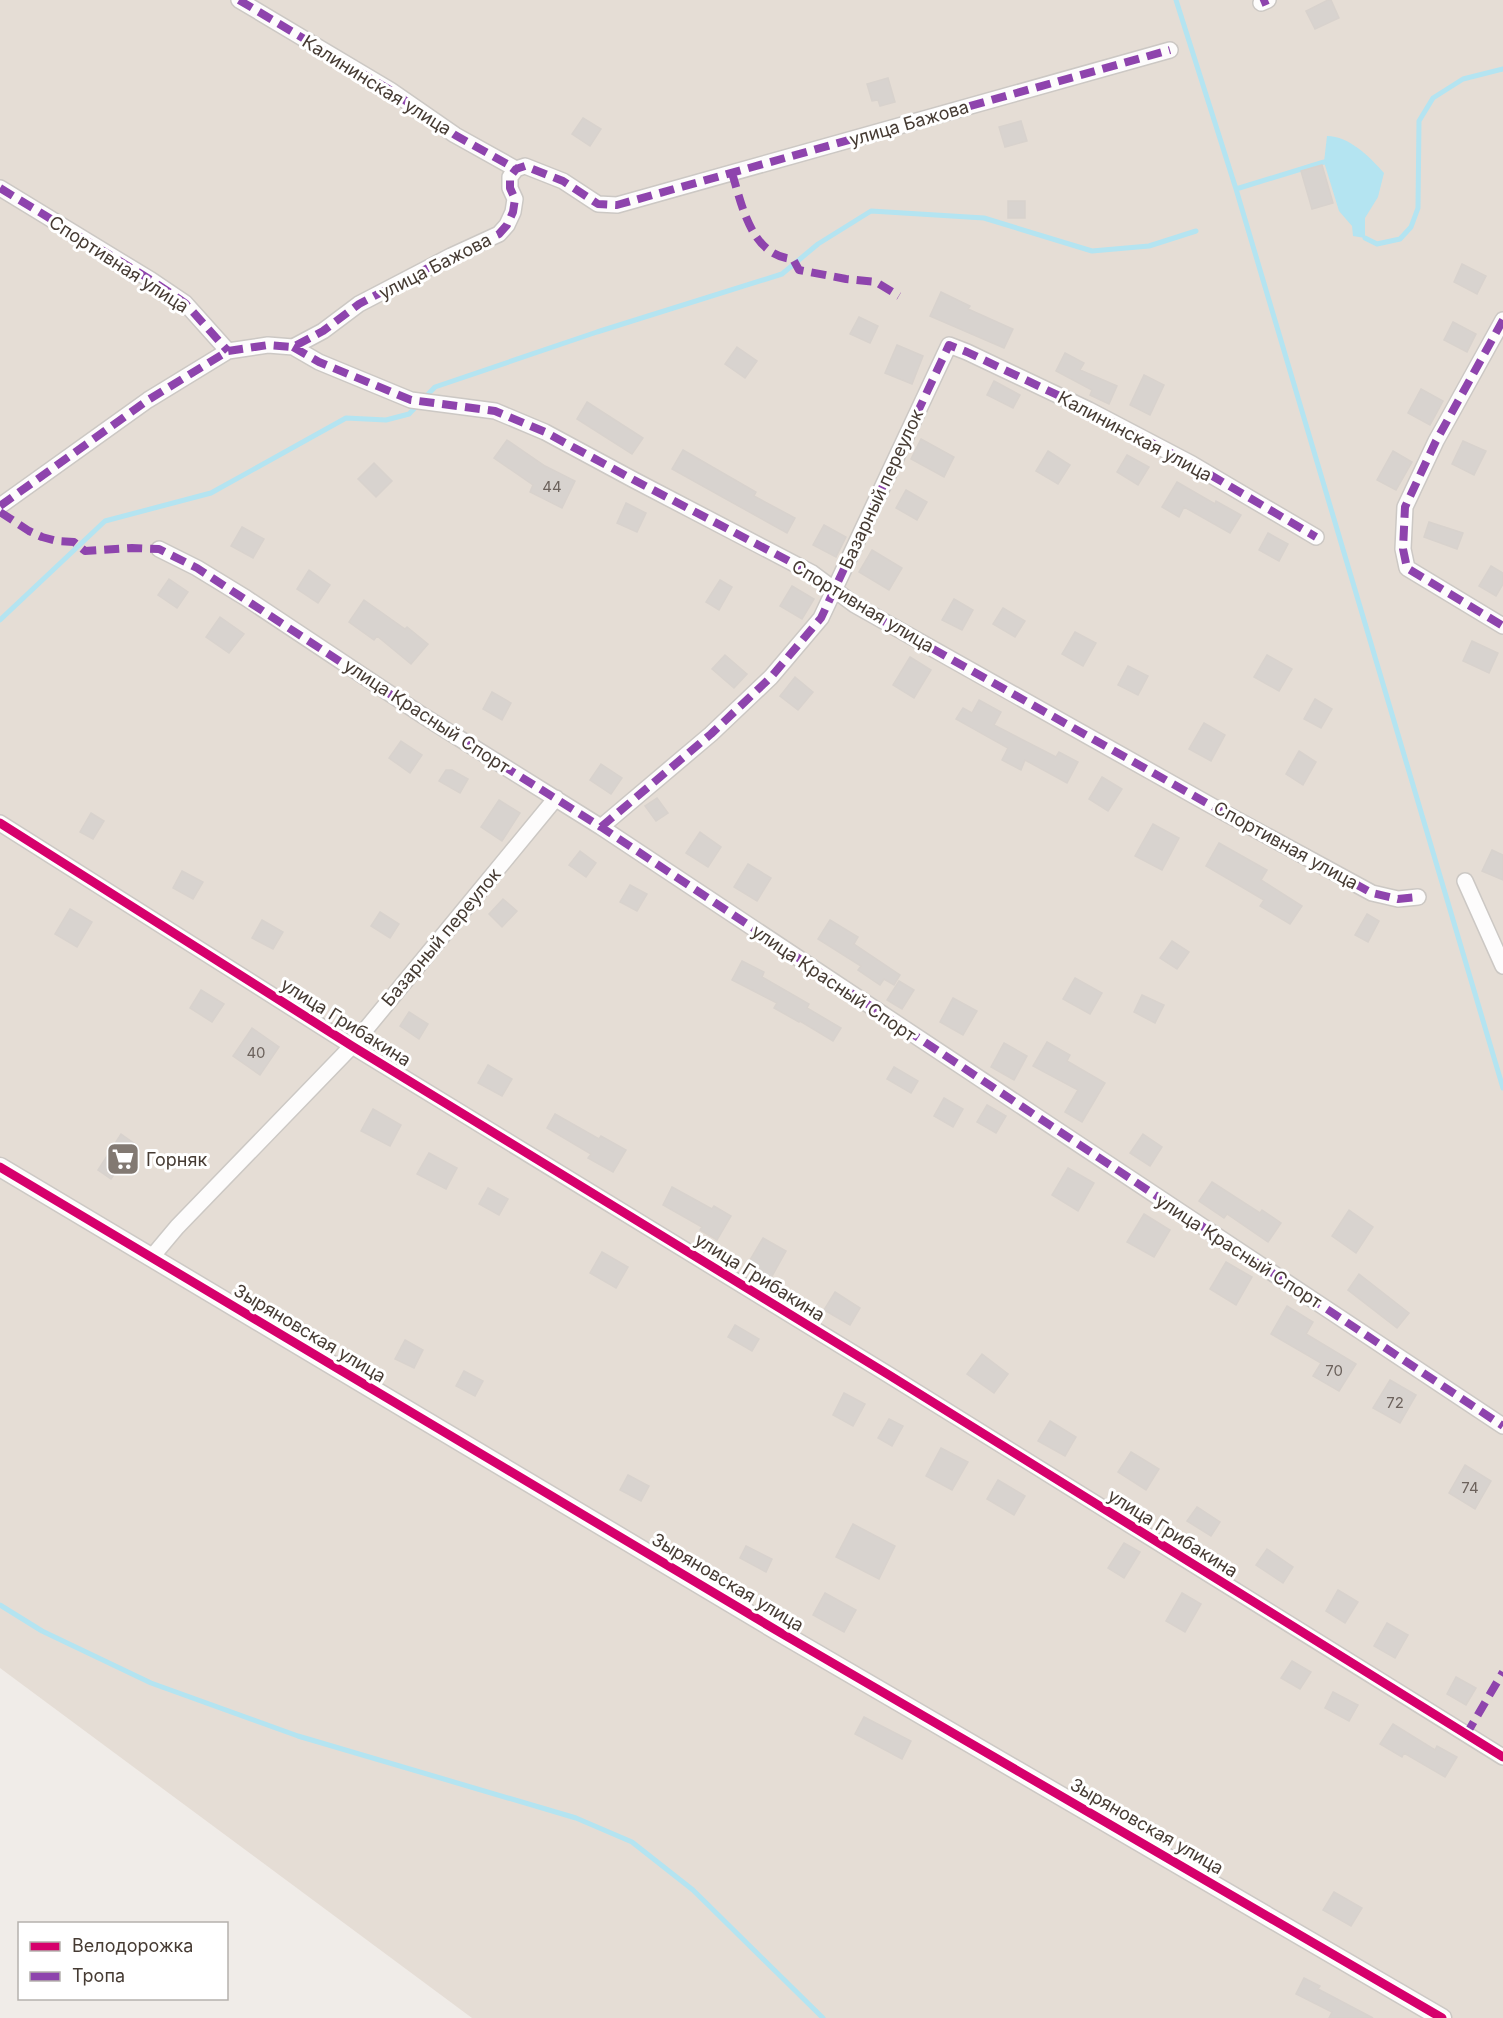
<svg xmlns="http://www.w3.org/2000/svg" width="1503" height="2018" font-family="Inter,sans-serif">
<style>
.residential{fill:#e5ddd5}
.water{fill:#b4e4f1}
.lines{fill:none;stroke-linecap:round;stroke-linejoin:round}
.stream{stroke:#b4e4f1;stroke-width:5}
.building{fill:#d8d3cf;stroke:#d8d2cd;stroke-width:1.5}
.minor-casing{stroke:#ccc8c4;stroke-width:18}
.tertiary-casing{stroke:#ccc8c4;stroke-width:21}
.minor{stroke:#fdfcfc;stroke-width:15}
.tertiary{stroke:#fdfcfc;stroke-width:18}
.quiet{stroke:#8e44ad;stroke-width:8;stroke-dasharray:15 8;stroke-linecap:butt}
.cycleway-casing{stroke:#fff;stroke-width:13}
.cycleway{stroke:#d6006c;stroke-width:9}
.labels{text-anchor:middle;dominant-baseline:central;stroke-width:6;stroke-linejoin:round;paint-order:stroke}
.number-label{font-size:15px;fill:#6c625c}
.street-label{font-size:18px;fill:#463b33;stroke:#fff}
.poi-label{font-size:18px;fill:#463b33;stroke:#fff;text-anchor:start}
</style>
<rect width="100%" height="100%" fill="#f0ece8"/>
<path class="residential" d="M0,0H1503V2018H472L0,1668Z"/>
<path class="water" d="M1327,136C1349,136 1370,157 1384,173L1378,197L1365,218V238L1353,236L1352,226L1339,211L1324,162Z"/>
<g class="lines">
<path class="stream" d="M1176,0L1236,189L1503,1088
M1236,189L1324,162
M1365,238L1377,244L1400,239L1411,227L1418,208L1419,121L1433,98L1463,79L1503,69
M0,620L105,521L211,493L346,418L386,420L409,414L435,387L597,332L782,274L818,244L871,211L984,218L1092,251L1149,246L1196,231
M0,1605L42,1631L151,1683L298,1736L576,1818L632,1842L693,1890L823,2018"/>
</g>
<path class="building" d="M1328,0H1331L1339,18L1315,29L1306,11Z
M888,78L895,102L880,106L878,100L872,101L867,84Z
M583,118L601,129L590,146L572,134Z
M1021,121L1027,141L1005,147L999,127Z
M1322,165L1333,203L1312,209L1301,171Z
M1008,201H1025V218H1008Z
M1462,264L1486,276L1477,294L1454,282Z
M941,292L970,306L968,309L1013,329L1004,348L930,316Z
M859,317L878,326L870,343L850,334Z
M1453,322L1476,334L1467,352L1444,340Z
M897,345L923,356L912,384L885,373Z
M737,347L757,361L745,378L725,364Z
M1065,353L1084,363L1080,370L1117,386L1109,404L1090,395L1092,390L1056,371Z
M1144,375L1164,385L1150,415L1130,405Z
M994,381L1020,395L1013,408L987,395Z
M1421,389L1443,401L1430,425L1408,413Z
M587,402L643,438L632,454L577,419Z
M921,439L954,457L944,477L911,459Z
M507,440L545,466L575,481L562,508L530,492L533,485L494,458Z
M1463,441L1486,451L1474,475L1452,464Z
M683,450L756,492L754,496L795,518L787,533L672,469Z
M1048,451L1070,465L1058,484L1036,471Z
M1393,451L1412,462L1396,490L1377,480Z
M1127,455L1149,467L1138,485L1117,472Z
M374,463L392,481L376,497L358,479Z
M1177,482L1215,504L1216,501L1241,515L1230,533L1184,507L1179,517L1162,507Z
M906,490L927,502L917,520L896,508Z
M626,503L646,513L637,532L617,523Z
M1429,522L1463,533L1457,549L1424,537Z
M824,525L846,537L836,557L813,545Z
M242,527L264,539L253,558L231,546Z
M1268,533L1288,544L1279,561L1259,550Z
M872,550L902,568L889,590L859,572Z
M1491,566L1503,573V584L1496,596L1479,586Z
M309,570L330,585L318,603L297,589Z
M169,579L188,592L177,608L158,595Z
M720,580L732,587L719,610L706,602Z
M792,586L814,599L802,619L780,606Z
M954,599L973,610L962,630L942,620Z
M364,600L405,629L407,627L428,644L411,664L377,636L374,640L349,622Z
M1003,608L1025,621L1015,637L993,624Z
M220,617L244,634L229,653L206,637Z
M1075,632L1096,643L1083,666L1062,654Z
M1472,641L1498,653L1489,673L1463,661Z
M725,655L747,674L734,688L712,669Z
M1267,655L1292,669L1279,691L1254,677Z
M910,657L931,670L914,698L893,685Z
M1128,666L1148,676L1138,695L1118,685Z
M795,677L813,692L798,710L780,696Z
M492,692L511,703L502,720L483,709Z
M1315,699L1332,709L1321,728L1304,719Z
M979,700L1001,712L994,725L1056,757L1059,752L1078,762L1067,783L1025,760L1021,770L1002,760L1008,748L956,719L963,708L972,713Z
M1204,723L1225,735L1211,761L1189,749Z
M401,741L422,755L410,773L389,758Z
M1299,751L1316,762L1303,785L1286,774Z
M601,764L622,778L611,794L590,780Z
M446,770H452L468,779L460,793L439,781Z
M1102,777L1122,789L1108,811L1089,799Z
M657,798L668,813L656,821L645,806Z
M499,800L520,813L502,841L481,827Z
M91,813L104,821L93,839L80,832Z
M1153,824L1179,838L1162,870L1135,856Z
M700,832L721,847L708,867L686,853Z
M1219,843L1267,870L1261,880L1302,906L1290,924L1260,906L1264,900L1206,866Z
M1492,850L1503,855V880L1482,871Z
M580,851L596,863L586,877L569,865Z
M748,864L771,878L757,901L734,887Z
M182,871L203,882L193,899L173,888Z
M630,885L647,894L637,911L620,902Z
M503,899L517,911L502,927L489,914Z
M70,909L92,922L77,947L55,934Z
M380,912L399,924L390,938L371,926Z
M1367,914L1379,921L1368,942L1355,935Z
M262,920L283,932L273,949L252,938Z
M830,920L858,937L854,944L900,975L894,985L884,979L880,985L858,970L861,966L818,939Z
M1172,941L1189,952L1177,969L1160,958Z
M742,961L764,972L762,977L809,1004L807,1008L841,1028L833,1041L800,1021L799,1022L774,1008L777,1003L732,980Z
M1075,978L1102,993L1090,1014L1063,999Z
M899,981L914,990L902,1009L887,1000Z
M201,990L224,1004L212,1022L190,1008Z
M1142,995L1164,1005L1155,1023L1134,1012Z
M953,998L977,1011L963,1035L940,1022Z
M409,1012L428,1024L419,1039L400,1026Z
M252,1028L279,1047L260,1075L233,1056Z
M1047,1042L1070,1055L1067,1061L1105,1083L1082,1122L1065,1112L1078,1090L1033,1066Z
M1004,1043L1027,1056L1014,1080L991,1067Z
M488,1065L512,1079L502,1096L478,1083Z
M894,1067L918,1081L911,1093L887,1079Z
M944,1098L963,1109L953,1127L934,1116Z
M987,1105L1006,1116L996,1133L977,1122Z
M373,1109L401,1125L390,1146L361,1131Z
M555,1114L599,1139L601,1136L626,1150L613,1172L588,1158L591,1154L547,1128Z
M121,1134L135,1144L111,1179L98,1170Z
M1143,1134L1162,1147L1150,1166L1130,1153Z
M429,1153L457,1168L446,1189L417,1174Z
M1068,1168L1094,1183L1078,1211L1052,1195Z
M1212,1182L1260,1213L1262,1210L1281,1223L1268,1242L1227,1214L1224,1218L1199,1201Z
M672,1187L712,1209L714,1206L731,1216L717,1240L700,1230L702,1227L663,1205Z
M488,1188L508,1199L499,1215L479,1204Z
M1349,1210L1373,1227L1356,1253L1332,1236Z
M1144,1214L1170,1230L1154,1257L1127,1242Z
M763,1238L786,1251L771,1278L747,1265Z
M602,1252L628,1267L616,1288L590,1273Z
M1226,1262L1252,1277L1236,1305L1210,1289Z
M1359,1274L1409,1313L1397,1328L1348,1290Z
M835,1292L860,1308L850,1325L824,1310Z
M1287,1306L1313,1322L1306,1334L1356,1364L1339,1391L1313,1376L1321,1363L1271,1334Z
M735,1325L759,1339L752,1351L728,1337Z
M405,1340L423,1350L414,1368L395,1359Z
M982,1354L1008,1374L994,1393L967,1374Z
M464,1371L483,1381L475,1396L456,1386Z
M1390,1380L1416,1395L1400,1423L1373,1408Z
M844,1393L865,1404L853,1426L833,1415Z
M889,1419L903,1426L892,1446L878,1438Z
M1050,1421L1076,1437L1065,1456L1038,1441Z
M941,1448L968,1462L952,1490L926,1476Z
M1131,1452L1159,1469L1146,1490L1118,1472Z
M1465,1465L1491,1481L1475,1509L1449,1493Z
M628,1475L649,1486L641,1501L620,1490Z
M998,1480L1025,1496L1014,1515L987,1499Z
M1197,1507L1220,1522L1211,1536L1187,1521Z
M853,1524L895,1546L879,1579L836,1557Z
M1124,1543L1140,1552L1124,1578L1108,1568Z
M746,1546L772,1559L766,1572L740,1558Z
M1267,1549L1293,1567L1283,1583L1256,1565Z
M1338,1590L1358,1602L1345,1623L1326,1611Z
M825,1593L856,1610L844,1632L813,1615Z
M1182,1593L1201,1604L1185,1632L1166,1621Z
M1387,1623L1408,1635L1395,1658L1374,1646Z
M1292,1661L1311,1672L1300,1689L1281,1678Z
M1456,1677L1476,1688L1466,1705L1447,1694Z
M1333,1692L1358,1705L1349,1721L1325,1708Z
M864,1717L911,1741L902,1759L855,1734Z
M1393,1724L1435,1750L1437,1746L1457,1757L1445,1777L1404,1753L1402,1757L1380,1744Z
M1334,1892L1362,1908L1351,1926L1323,1910Z
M1304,1978L1320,1986L1318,1989L1373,2018H1329L1332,2012L1296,1994Z"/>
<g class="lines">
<defs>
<path id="minor" d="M239,0L390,90L455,135L516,169
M1261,3L1268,0
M0,188L151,280L185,303L228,351
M1503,320L1436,441L1405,507L1403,549L1407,568L1503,626
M293,347L319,362L411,400L495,411L545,432L634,480L812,573L855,605L1212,806L1372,893L1398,899L1418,897
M0,506L148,400L228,351L268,345L293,347L323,331L359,304L451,256L499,234L507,225L513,212L515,199L510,188V177L516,169L525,166L563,181L598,204L617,205L1170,50
M159,549L197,568L246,598L425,717L601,827L1503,1426
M0,823L352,1046L889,1375L1503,1757
M601,827L711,734L771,677L821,618L949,345L967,352L1089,410L1192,464L1316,537
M1465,881L1503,966
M151,1258L177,1227L352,1046L556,798"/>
<path id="tertiary" d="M0,1167L781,1633L1442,2018"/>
</defs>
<use href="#minor" class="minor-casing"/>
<use href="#tertiary" class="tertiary-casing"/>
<use href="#minor" class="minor"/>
<use href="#tertiary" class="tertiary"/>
<path class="quiet" d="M239,0L390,90L455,135L516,169
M1261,3L1268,0
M732,173C742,205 751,256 793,259L799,270L846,279L876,282L899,296
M0,188L151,280L185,303L228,351
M1503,320L1436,441L1405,507L1403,549L1407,568L1503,626
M293,347L319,362L411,400L495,411L545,432L634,480L812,573L855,605L1212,806L1372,893L1398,899L1418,897
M0,506L148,400L228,351L268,345L293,347L323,331L359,304L451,256L499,234L507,225L513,212L515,199L510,188V177L516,169L525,166L563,181L598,204L617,205L1170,50
M0,512L29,531L42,537L57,541L74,542L85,551L132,548L159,549L197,568L425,717L601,827L1503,1426
M601,827L711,734L771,677L821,618L949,345L967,352L1089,410L1192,464L1316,537
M1466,1735L1503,1672"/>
<defs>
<path id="cycleway" d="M0,823L352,1046L889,1375L1503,1757
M0,1167L781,1633L1442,2018"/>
</defs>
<use href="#cycleway" class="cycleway-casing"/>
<use href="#cycleway" class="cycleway"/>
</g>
<defs>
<symbol id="supermarket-square" viewBox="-11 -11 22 22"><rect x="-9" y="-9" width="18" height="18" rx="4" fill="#827972" stroke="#fff"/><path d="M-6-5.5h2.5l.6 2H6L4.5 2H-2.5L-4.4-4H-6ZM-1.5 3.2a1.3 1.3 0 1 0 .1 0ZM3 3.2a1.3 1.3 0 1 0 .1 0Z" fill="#fff"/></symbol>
</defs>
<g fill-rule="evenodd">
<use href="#supermarket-square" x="104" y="1140" width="38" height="38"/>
</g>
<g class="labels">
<g class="number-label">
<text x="552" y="486">44</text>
<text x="256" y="1052">40</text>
<text x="1334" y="1370">70</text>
<text x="1395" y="1402">72</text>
<text x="1470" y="1487">74</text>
</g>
<g class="street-label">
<text transform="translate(377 85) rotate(32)">Калининская улица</text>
<text transform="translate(909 123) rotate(-16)">улица Бажова</text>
<text transform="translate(119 264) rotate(33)">Спортивная улица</text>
<text transform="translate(435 266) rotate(-27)">улица Бажова</text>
<text transform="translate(1135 436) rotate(28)">Калининская улица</text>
<text transform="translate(881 489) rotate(-65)">Базарный переулок</text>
<text transform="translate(863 606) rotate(31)">Спортивная улица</text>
<text transform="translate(427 716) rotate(33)">улица Красный Спорт</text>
<text transform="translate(1286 845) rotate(29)">Спортивная улица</text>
<text transform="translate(441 937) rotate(-50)">Базарный переулок</text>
<text transform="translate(834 983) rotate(34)">улица Красный Спорт</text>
<text transform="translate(346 1022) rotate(32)">улица Грибакина</text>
<text transform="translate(1239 1251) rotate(33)">улица Красный Спорт</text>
<text transform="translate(760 1277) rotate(32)">улица Грибакина</text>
<text transform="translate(310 1333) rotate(31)">Зыряновская улица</text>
<text transform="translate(1173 1533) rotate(32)">улица Грибакина</text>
<text transform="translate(728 1582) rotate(31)">Зыряновская улица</text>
<text transform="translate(1147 1826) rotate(30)">Зыряновская улица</text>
</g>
<g class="poi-label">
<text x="146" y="1159">Горняк</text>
</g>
</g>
<rect x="18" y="1922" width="210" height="78" fill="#ffffff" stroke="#b5b1ad" stroke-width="1.5"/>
<rect x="30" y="1942" width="30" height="9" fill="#d6006c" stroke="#b5b1ad" stroke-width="1.5"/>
<text x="72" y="1952" font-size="18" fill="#463b33">Велодорожка</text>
<rect x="30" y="1972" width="30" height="9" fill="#8e44ad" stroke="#b5b1ad" stroke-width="1.5"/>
<text x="72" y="1982" font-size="18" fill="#463b33">Тропа</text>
</svg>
